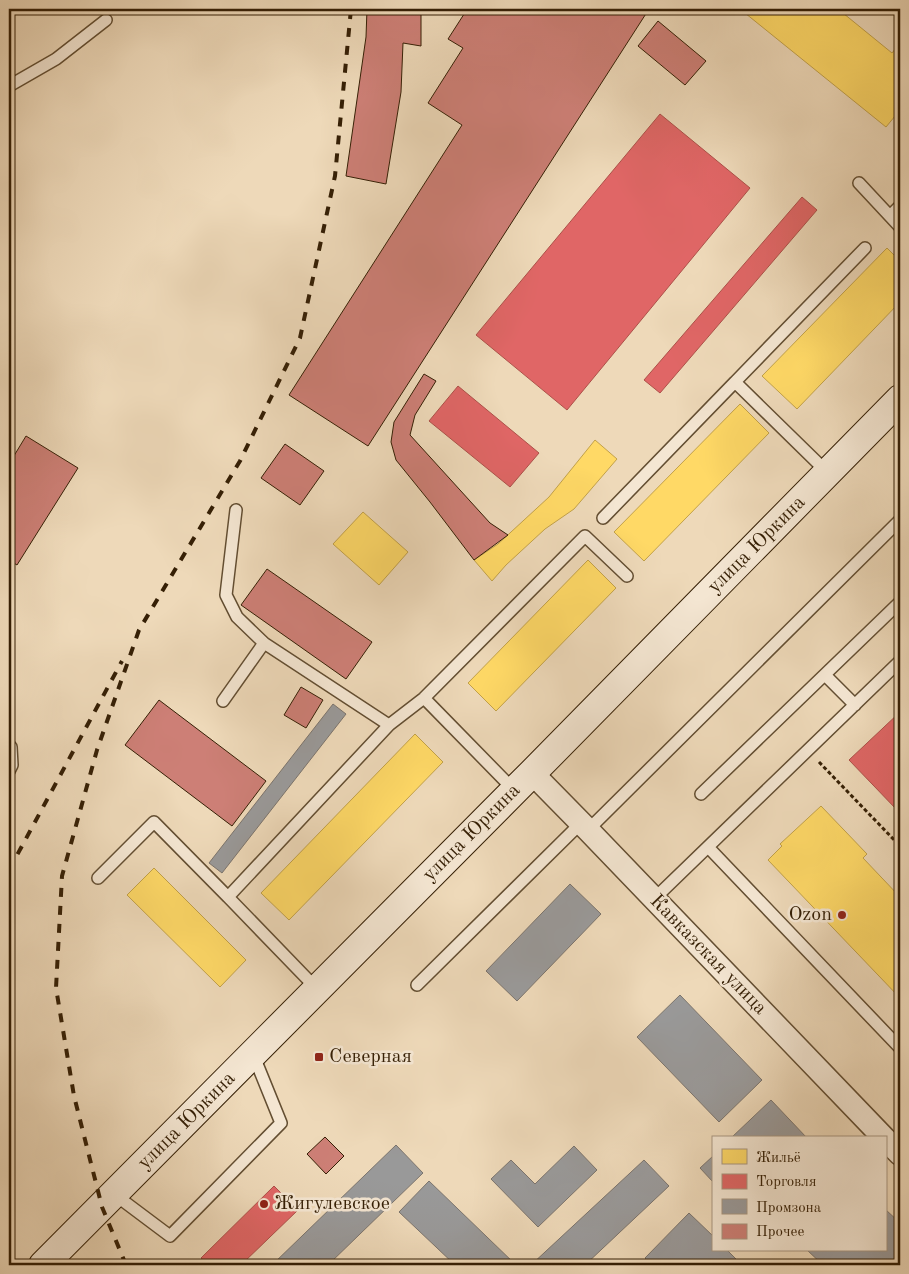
<svg xmlns="http://www.w3.org/2000/svg" width="909" height="1274" font-family="'Old Standard TT',serif">
<style>
.homes{fill:#ffd966;stroke:#c2a149}
.shops{fill:#e06666;stroke:#ad5149}
.industry{fill:#999;stroke:#7b746d}
.building{fill:#cd7f76;stroke:#351f05}
.lines{fill:none;stroke-linecap:round;stroke-linejoin:round}
.lane-casing{stroke:#634e32;stroke-width:14}
.street-casing{stroke:#634e32;stroke-width:25}
.secondary-casing{stroke:#351f05;stroke-width:30}
.path{stroke:#351f05;stroke-width:3;stroke-dasharray:4 2.5;stroke-linecap:butt}
.lane{stroke:#f4e6d2;stroke-width:11}
.street{stroke:#f4e6d2;stroke-width:22}
.secondary{stroke:#f4e6d2;stroke-width:28}
.rail{stroke:#351f05;stroke-width:4;stroke-dasharray:9 9;stroke-linecap:butt}
.poi-dot{fill:#8f2418;stroke:#f4e6d2;stroke-width:2}
.labels{text-anchor:middle;dominant-baseline:central;stroke-width:5;stroke-linejoin:round;paint-order:stroke}
.street-label{font-size:20px;fill:#351f05;stroke:#f4e6d2}
.poi-label{font-size:20px;fill:#351f05;stroke:#f4e6d2;text-anchor:start}
</style>
<rect width="100%" height="100%" fill="#eed9b9"/>
<filter id="stains"><feTurbulence type="fractalNoise" baseFrequency=".004" numOctaves="4"/><feColorMatrix values="0 0 0 0 .2 0 0 0 0 .09 0 0 0 0 .02 0 0 0 .5 -.17"/></filter>
<radialGradient id="worn" r=".72"><stop offset=".6" stop-color="#630" stop-opacity="0"/><stop offset="1" stop-color="#630" stop-opacity=".3"/></radialGradient>
<path class="homes" d="M740,9H838L892,53L900,43V110L886,127Z
M887,248L900,261V302L797,409L762,376Z
M740,404L769,433L644,561L614,532Z
M595,440L617,459L574,509L545,529L506,565L492,581L474,560L498,544L549,497Z
M363,512L408,552L379,585L333,544Z
M588,560L616,588L496,711L468,683Z
M415,734L443,762L289,920L261,893Z
M821,806L867,854L863,858L900,897V998L768,860L782,846L780,844Z
M154,868L246,960L220,987L127,895Z"/>
<path class="shops" d="M660,114L750,188L567,410L476,335Z
M802,197L817,210L660,393L644,380Z
M458,386L539,453L510,487L429,421Z
M900,712V806L897,810L849,760Z
M274,1186L298,1210L241,1265H209L201,1258Z"/>
<path class="industry" d="M333,704L346,714L222,873L209,863Z
M570,884L601,914L517,1001L486,971Z
M680,995L762,1080L719,1122L637,1037Z
M771,1100L807,1138H731Z
M396,1145L423,1173L328,1265H272Z
M574,1146L597,1170L538,1227L491,1179L511,1160L535,1184Z
M713,1156V1182L700,1168Z
M644,1160L669,1186L585,1265H531Z
M429,1181L516,1265H455L399,1212Z
M885,1209L900,1223V1265H823L807,1250H885Z
M689,1213L713,1236V1250H727L742,1265H652L645,1258Z"/>
<path class="building" d="M367,9H421V46L403,43L401,92L386,184L346,176L366,37Z
M462,9H649L368,446L289,395L462,125L428,103L463,48L448,39L466,11Z
M658,21L706,61L685,85L638,46Z
M424,374L436,381L415,415L410,435L490,523L508,535L474,560L430,502L396,460L391,442L394,422Z
M26,436L78,468L17,565L9,560V464Z
M285,444L324,471L300,505L261,478Z
M267,569L372,642L346,679L241,605Z
M301,687L323,700L306,728L284,715Z
M159,700L266,781L232,826L125,745Z
M325,1137L344,1156L326,1174L307,1154Z"/>
<g class="lines">
<defs>
<path id="lane" d="M9,86L56,59L106,20
M859,183L900,227
M890,216L900,206
M735,382L865,248
M236,510L226,595L237,617L264,643
M603,518L735,382L828,473
M825,675L855,705
M424,698L514,790
M223,701L264,643L389,725
M9,745L11,747L12,765L9,771
M701,794L900,602
M588,830L900,520
M708,847L900,1048
M98,878L154,822L228,897
M654,899L900,661
M417,985L581,823
M317,989L228,897L389,725L424,698L585,536L627,576
M114,1194L170,1236L281,1123L253,1054"/>
<path id="street" d="M532,773L588,830L884,1138
M885,1139L900,1154"/>
<path id="secondary" d="M43,1265L532,773L900,399"/>
</defs>
<use href="#lane" class="lane-casing"/>
<use href="#street" class="street-casing"/>
<use href="#secondary" class="secondary-casing"/>
<path class="path" d="M819,762L900,846"/>
<use href="#lane" class="lane"/>
<use href="#street" class="street"/>
<use href="#secondary" class="secondary"/>
<path class="rail" d="M9,870L122,661
M126,1265L102,1207L74,1096L56,988L62,876L97,750L139,630L240,461L300,338L335,176L351,9"/>
</g>
<g class="poi-dot">
<circle cx="842" cy="915" r="5"/>
<rect x="314" y="1052" width="10" height="10" rx="2.5"/>
<circle cx="264" cy="1204" r="5"/>
</g>
<g class="labels">
<g class="street-label">
<text transform="translate(757 545) rotate(-45)">улица Юркина</text>
<text transform="translate(472 833) rotate(-45)">улица Юркина</text>
<text transform="translate(708 955) rotate(46)">Кавказская улица</text>
<text transform="translate(187 1121) rotate(-45)">улица Юркина</text>
</g>
<g class="poi-label">
<text x="832" y="915" text-anchor="end">Ozon</text>
<text x="329" y="1057">Северная</text>
<text x="274" y="1204">Жигулевское</text>
</g>
</g>
<rect width="909" height="1274" fill="none" stroke="#eed9b9" stroke-width="30"/>
<rect x="10" y="10" width="889" height="1254" fill="none" stroke="#351f05" stroke-width="2.5"/>
<rect x="15" y="15" width="879" height="1244" fill="none" stroke="#351f05"/>
<rect x="712" y="1136" width="175" height="115" fill="#f4e6d2" stroke="#a89680"/>
<rect x="722" y="1149" width="25" height="15" fill="#ffd966" stroke="#a89680"/>
<text x="756" y="1162" font-size="15" fill="#351f05">Жильё</text>
<rect x="722" y="1174" width="25" height="15" fill="#e06666" stroke="#a89680"/>
<text x="756" y="1186" font-size="15" fill="#351f05">Торговля</text>
<rect x="722" y="1199" width="25" height="15" fill="#999999" stroke="#a89680"/>
<text x="756" y="1212" font-size="15" fill="#351f05">Промзона</text>
<rect x="722" y="1224" width="25" height="15" fill="#cd7f76" stroke="#a89680"/>
<text x="756" y="1236" font-size="15" fill="#351f05">Прочее</text>
<rect width="100%" height="100%" filter="url(#stains)"/>
<rect width="100%" height="100%" fill="url(#worn)"/>
</svg>
